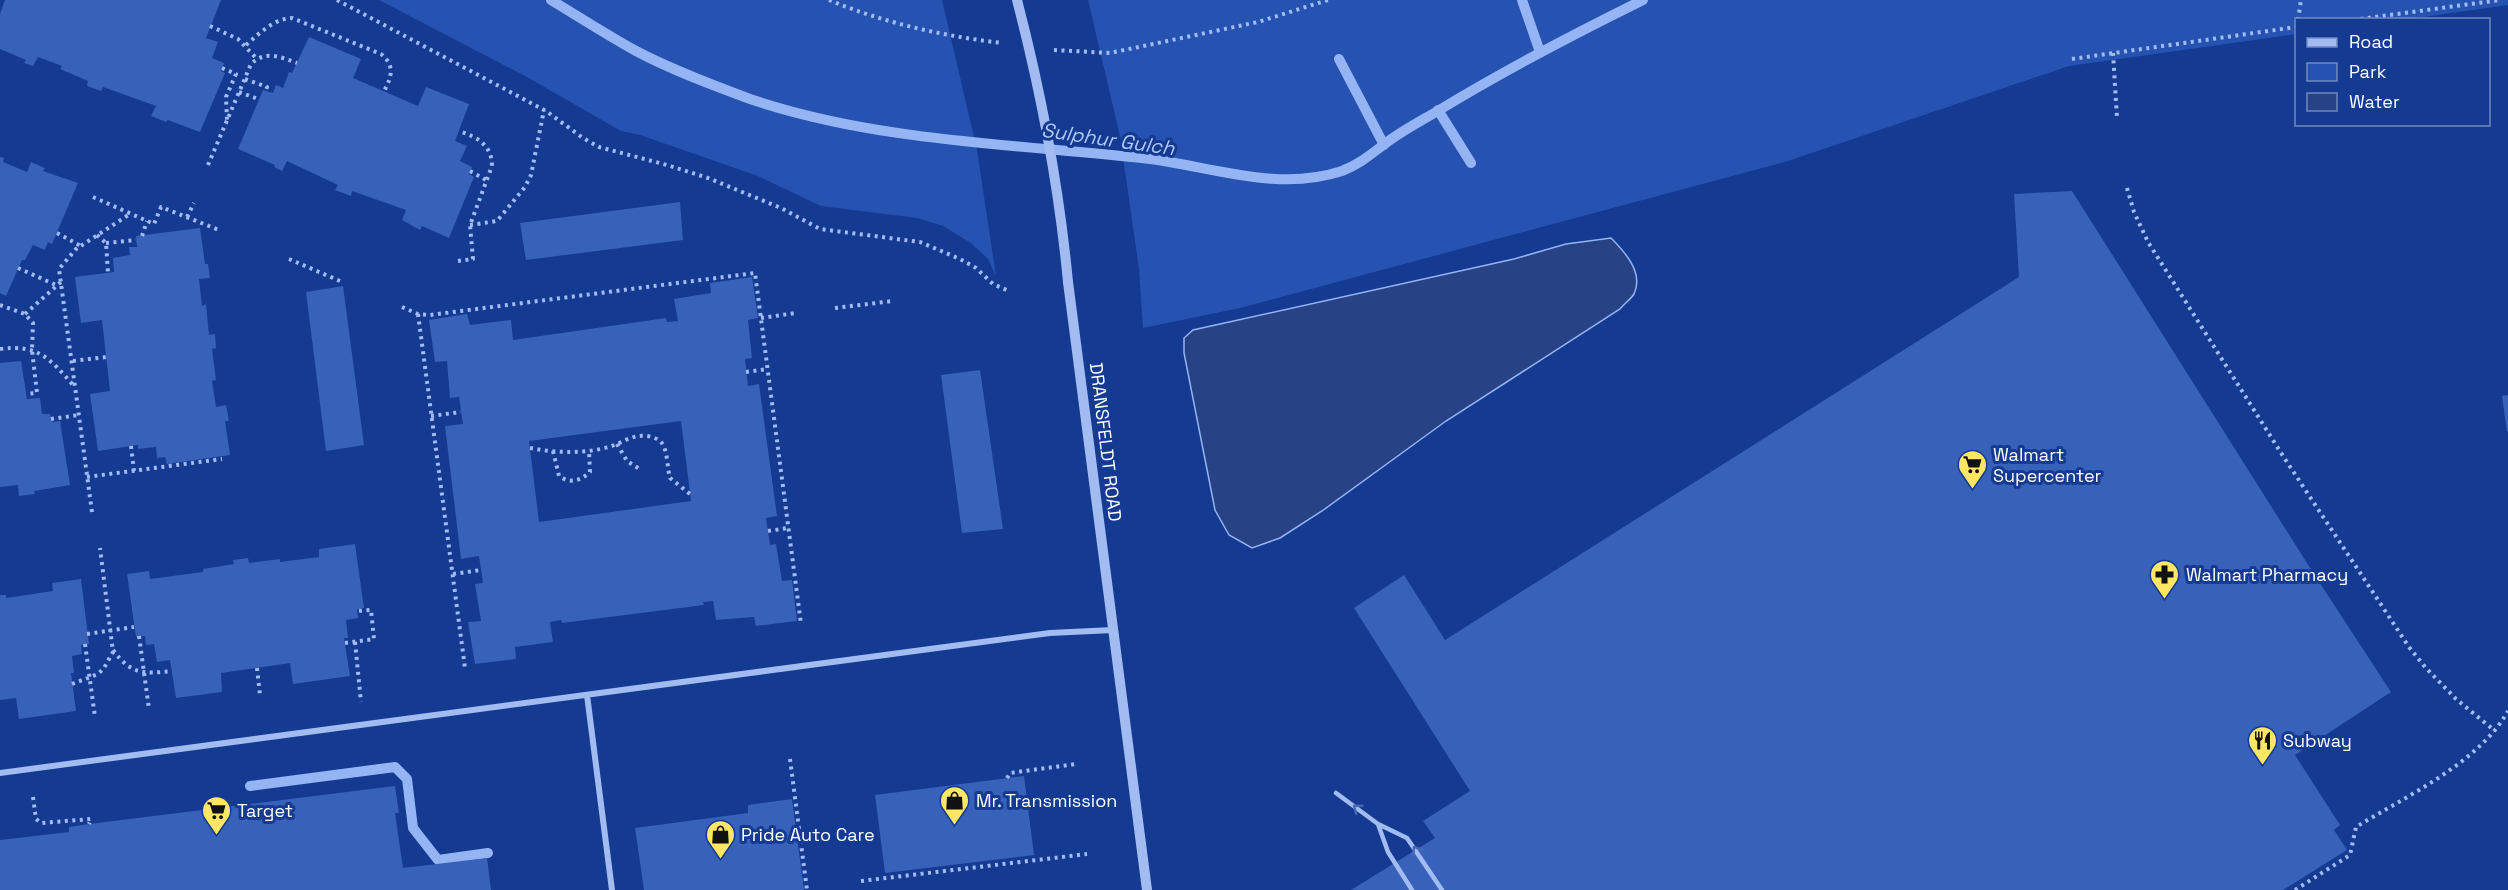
<svg xmlns="http://www.w3.org/2000/svg" width="2508" height="890" font-family="'Space Grotesk',sans-serif">
<style>
.green{fill:#2653b1}
.water{fill:#274285;stroke:#94b4f4;stroke-width:1.5}
.lines{fill:none;stroke-linecap:round;stroke-linejoin:round}
.stream{stroke:#94b4f4;stroke-width:10}
.building{fill:#3861b9;fill-rule:evenodd}
.path{stroke:#a2bbf1;stroke-width:4;stroke-dasharray:3 4.5;stroke-linecap:butt}
.service{stroke:#a2bbf1;stroke-width:4.5}
.minor{stroke:#a2bbf1;stroke-width:6}
.tertiary{stroke:#a2bbf1;stroke-width:10}
.tertiary-bridge{stroke:#a2bbf1;stroke-width:10}
.oneway{stroke:#4667b3}
.labels{text-anchor:middle;dominant-baseline:central;stroke-width:6;stroke-linejoin:round;paint-order:stroke}
.street-label{font-size:18px;fill:#fff;stroke:#143a92}
.poi-label{font-size:18px;fill:#fff;stroke:#143a92;text-anchor:start}
.water-label{font-size:20px;font-style:italic;fill:#aec6f8;stroke:#143a92}
</style>
<rect width="100%" height="100%" fill="#143a92"/>
<path class="green" d="M379,0H942L977,150L996,276L988,259L971,243L943,226L917,218L821,206L758,176L640,135L621,131L527,77Z
M1088,0H2508V5L2402,20H2296V34L2069,66L1788,161L1240,308L1143,328L1139,269L1120,136Z"/>
<path class="water" d="M1611,238C1625,252 1644,273 1634,294C1631,299 1624,304 1620,309L1446,421L1322,511L1280,538L1252,548L1229,535L1215,510L1184,353V338L1193,330L1514,259L1566,244Z"/>
<g class="lines">
<path class="stream" d="M551,0C579,17 607,35 636,51C672,70 712,85 750,99C878,142 1017,144 1150,159C1213,167 1278,192 1342,171C1360,164 1371,154 1386,143C1402,131 1419,122 1436,112C1503,71 1572,35 1643,0
M1522,0L1540,52
M1339,59L1384,145
M1438,110L1471,163
M250,786L395,767L407,779L413,828L438,860L488,853"/>
</g>
<path class="building" d="M5,0H221L206,38L218,42L212,58L224,63L221,71L225,73L200,132L168,120L166,122L151,116L156,106L103,87L101,91L87,86L88,81L60,69L62,66L38,57L33,66L24,63L26,60L0,49V14Z
M309,37L361,59L353,78L418,106L426,87L469,104L455,141L467,146L460,161L472,167L469,174L474,177L449,238L422,226L420,230L402,220L406,210L352,191L351,196L335,190L338,185L287,161L282,171L274,167L275,165L238,149L263,90L273,93L276,85L283,88L289,72L292,73Z
M0,157L4,158L3,162L27,172L31,162L45,168L43,171L78,183L52,244L48,242L45,250L33,245L25,260H22L6,296L0,293Z
M2072,191L2312,571L2391,692L2295,755L2340,825L2334,830L2347,850L2283,890H1351L1435,838L1423,821L1470,791L1354,608L1404,575L1445,640L2019,277L2014,194Z
M680,202L683,240L526,260L520,223Z
M200,228L205,264H208L210,278L199,279L202,306L206,304L209,335L215,334L216,348L212,349L216,380L212,381L216,407L226,405L229,421H225L230,455L167,464L165,457L157,458L156,447L138,449V445L98,451L90,394L110,391L102,320L81,323L75,277L114,272L113,258L130,255L129,247H137L136,236Z
M752,277L758,318L748,320L752,358L745,359L748,386L759,384L777,516L766,518L770,545L776,544L782,581L792,580L797,621L756,626L754,617L716,620L713,601L703,602L704,605L562,623L561,620L550,622L553,642L515,647L516,659L475,664L468,622L481,621L475,584L483,583L479,556L461,559L445,426L463,424L459,397L450,398L447,361L435,362L429,320L467,314L470,325L511,320L513,340L666,318L667,322L678,321L674,299L711,293L710,283ZM681,421L691,501L539,522L529,441Z
M343,286L364,445L326,451L306,292Z
M21,361L27,399L40,398L42,414H50L52,422L60,421L70,485L34,491L35,494L19,496L18,485L0,487V363Z
M980,370L1003,529L962,533L941,375Z
M2508,395V431L2507,432L2502,396Z
M355,544L364,608L357,609L358,618L346,620L348,638H344L350,676L293,684L290,663L221,673L222,692L176,698L170,660L157,662L154,644L146,645L145,636L136,637L127,574L149,571L150,579L203,572V569L234,564L233,560L248,558L249,563L280,559V562L319,557V549Z
M81,579L89,644L81,645L82,654L72,656L74,673H71L76,711L19,719L16,698L0,700V595H6V598L53,591L52,583Z
M1024,776L1034,855L885,873L875,795Z
M395,786L399,813H395L403,868L487,858L491,890H0V840L69,832V827L89,824Z
M792,799L804,890H644L635,828L748,813V805Z"/>
<g class="lines">
<path class="path" d="M337,0L546,111L583,138L599,147L667,165L708,178L781,208L820,229L920,242L960,259L976,268L993,284L1009,291
M829,0C884,23 943,36 1002,43
M2298,20L2301,0
M2353,20L2500,0
M210,26L238,39L256,58
M246,45C260,33 273,19 292,18L381,54C395,65 392,77 384,91
M1054,50L1110,53L1258,22L1328,0
M2113,53L2117,118
M2072,59L2296,27
M222,68L236,74L226,97L227,120
M245,79L267,87L266,90
M239,92L258,99
M208,165L251,64C265,50 281,57 297,63
M470,171L486,180
M2127,188L2134,212L2148,242L2283,456L2409,647L2425,667L2456,699L2495,731
M93,197L154,224L161,207L219,230
M187,217L194,203
M470,225L497,221L525,187L531,175L544,110
M57,233L81,246
M97,235L106,243L108,273
M142,236L147,221
M106,243L136,240
M289,259L340,281
M458,261L473,259L470,225L492,166C492,145 477,137 459,131
M18,268L56,285
M0,305L25,314L33,323L32,350L37,393L26,394
M402,307L418,314L430,315L755,273L801,624
M835,308L893,301
M25,314L61,282
M418,314L465,668
M761,318L796,313
M0,349C39,344 50,359 74,386
M73,361L106,357
M746,372L768,369
M431,416L461,412
M51,419L79,415
M617,444L627,461L641,470
M131,446L134,471
M530,448C556,453 583,454 609,447C619,444 629,437 639,436C646,435 656,437 661,442C668,450 667,468 670,478L690,494
M553,451L559,476C570,484 580,481 590,472L589,451
M87,477L222,459
M92,512L59,269L76,249L130,214
M768,531L788,528
M453,574L481,570
M87,634L134,627
M139,636L149,709
M355,642L361,702
M345,643L374,639L371,610L357,611
M85,644L95,717
M113,650C131,675 144,674 172,671
M257,668L260,695
M72,684L98,674L104,668L113,652L100,548
M790,759L807,890
M1007,778L1010,773L1076,764
M33,797L36,819L41,823L91,819L89,824
M861,881L1087,854
M2295,890L2350,855L2356,827C2406,796 2479,763 2508,711"/>
<path class="service" d="M1336,793L1378,824L1388,852L1412,890
M1378,824L1407,838L1442,890"/>
<path class="minor" d="M587,695L612,890
M0,773L1050,633L1113,630"/>
<path class="tertiary" d="M1068,282L1147,890"/>
<path class="tertiary-bridge" d="M1017,0C1041,92 1059,187 1068,282"/>
</g>
<defs><path id="oneway-chevron" d="M-2-3.5L2.5 0L-2 3.5" fill="none" stroke-width="1.6" stroke-linecap="round" stroke-linejoin="round" transform="scale(1.5)"/></defs>
<g class="oneway">
<use href="#oneway-chevron" transform="translate(1357 808) rotate(-143)"/>
<use href="#oneway-chevron" transform="translate(1416 850) rotate(-123)"/>
</g>
<defs>
<symbol id="supermarket-pin" viewBox="-11 -11 22 30"><path d="M0 17L-7.5 6A9.5 9.5 0 1 1 7.5 6Z" fill="#ffe763" stroke="#143a92"/><path d="M-6-5.5h2.5l.6 2H6L4.5 2H-2.5L-4.4-4H-6ZM-1.5 3.2a1.3 1.3 0 1 0 .1 0ZM3 3.2a1.3 1.3 0 1 0 .1 0Z" fill="#111"/></symbol>
<symbol id="pharmacy-pin" viewBox="-11 -11 22 30"><path d="M0 17L-7.5 6A9.5 9.5 0 1 1 7.5 6Z" fill="#ffe763" stroke="#143a92"/><path d="M-2-6h4v4h4v4h-4v4h-4v-4h-4v-4h4Z" fill="#111"/></symbol>
<symbol id="restaurant-pin" viewBox="-11 -11 22 30"><path d="M0 17L-7.5 6A9.5 9.5 0 1 1 7.5 6Z" fill="#ffe763" stroke="#143a92"/><path d="M-5-6h1v4h1v-4h1v4h1v-4h1v5L-1.5 .5V6h-2V.5L-5-1ZM5-6V6H3V1.5H1.5Q1.5-4 5-6Z" fill="#111"/></symbol>
<symbol id="shop-pin" viewBox="-11 -11 22 30"><path d="M0 17L-7.5 6A9.5 9.5 0 1 1 7.5 6Z" fill="#ffe763" stroke="#143a92"/><path d="M-5-2.5h2.3a2.7 3.5 0 0 1 5.4 0H5L5.5 6h-11ZM-1.5-2.5h3a1.5 2.3 0 0 0-3 0Z" fill="#111"/></symbol>
</defs>
<g fill-rule="evenodd">
<use href="#supermarket-pin" x="1956" y="448" width="33" height="45"/>
<use href="#pharmacy-pin" x="2148" y="558" width="33" height="45"/>
<use href="#restaurant-pin" x="2246" y="724" width="33" height="45"/>
<use href="#shop-pin" x="938" y="784" width="33" height="45"/>
<use href="#supermarket-pin" x="200" y="794" width="33" height="45"/>
<use href="#shop-pin" x="704" y="818" width="33" height="45"/>
</g>
<g class="labels">
<g class="street-label">
<text transform="translate(1106 442) rotate(83)">DRANSFELDT ROAD</text>
</g>
<g class="poi-label">
<text x="1993" y="454">Walmart<tspan x="1993" dy="21">Supercenter</tspan></text>
<text x="2186" y="574">Walmart Pharmacy</text>
<text x="2283" y="740">Subway</text>
<text x="976" y="800">Mr. Transmission</text>
<text x="237" y="810">Target</text>
<text x="741" y="834">Pride Auto Care</text>
</g>
<g class="water-label">
<text transform="translate(1108 139) rotate(8)">Sulphur Gulch</text>
</g>
</g>
<rect x="2295" y="18" width="195" height="108" fill="#143a92" stroke="#7289be" stroke-width="1.5"/>
<rect x="2307" y="38" width="30" height="9" fill="#a2bbf1" stroke="#7289be" stroke-width="1.5"/>
<text x="2349" y="48" font-size="18" fill="#ffffff">Road</text>
<rect x="2307" y="63" width="30" height="18" fill="#2653b1" stroke="#7289be" stroke-width="1.5"/>
<text x="2349" y="78" font-size="18" fill="#ffffff">Park</text>
<rect x="2307" y="93" width="30" height="18" fill="#274285" stroke="#7289be" stroke-width="1.5"/>
<text x="2349" y="108" font-size="18" fill="#ffffff">Water</text>
</svg>
